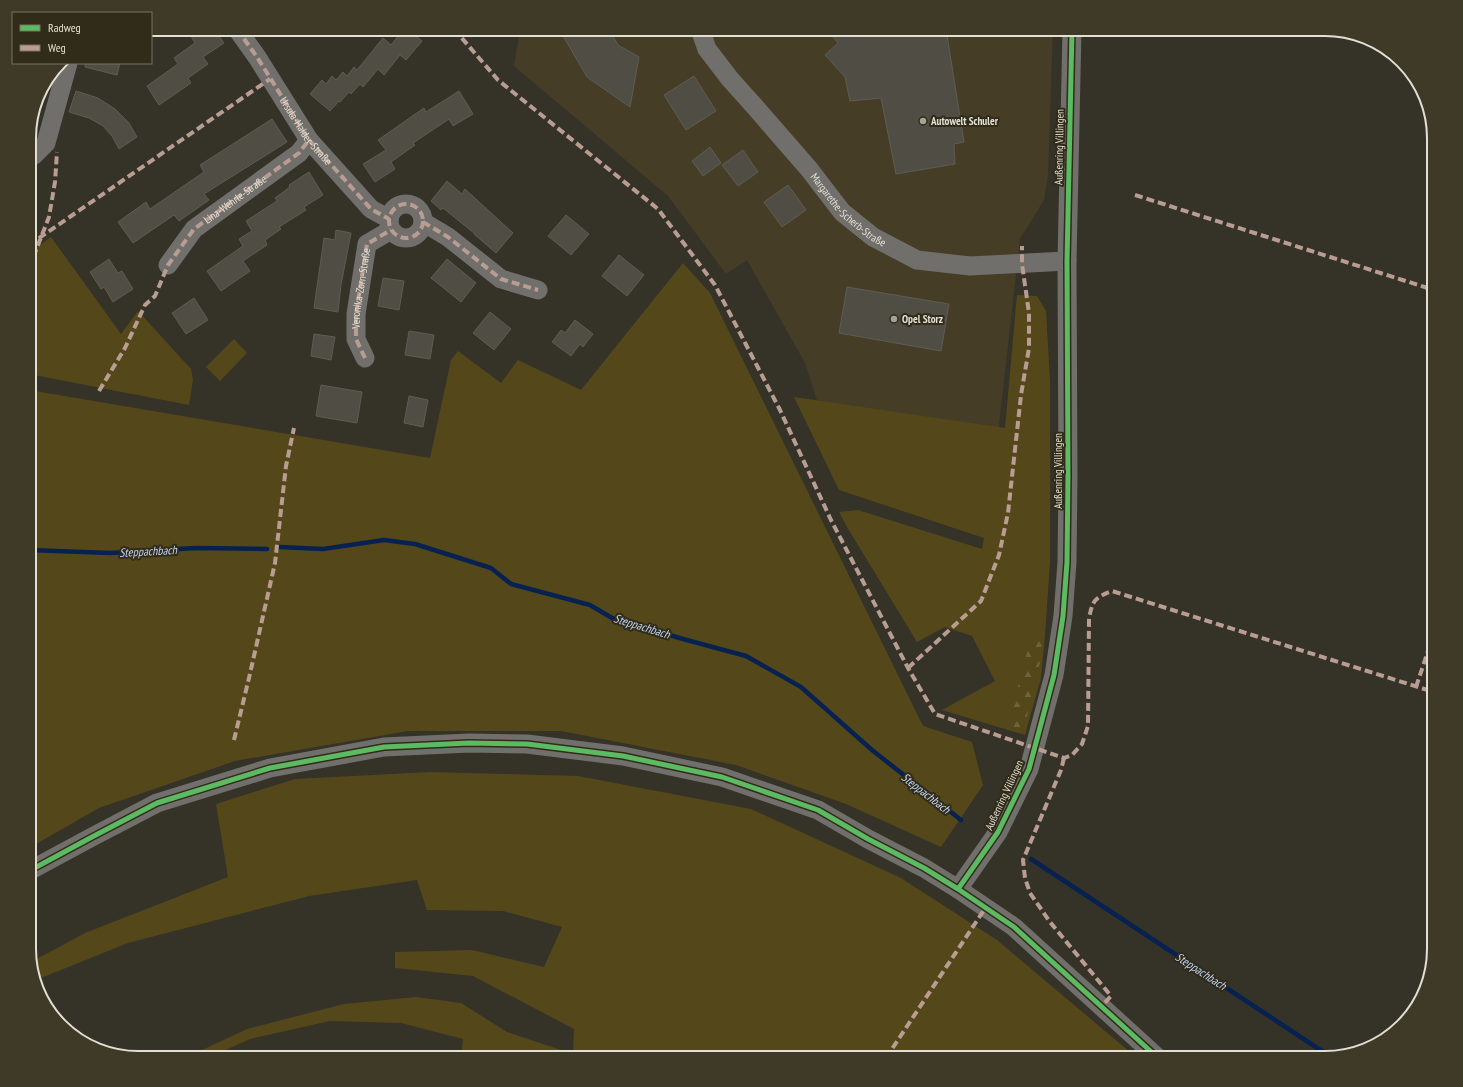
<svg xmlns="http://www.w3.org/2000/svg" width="1463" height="1087" font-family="'PT Sans Narrow',sans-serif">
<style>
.built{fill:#453d25}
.grass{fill:#54481b}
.forest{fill:url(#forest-firs)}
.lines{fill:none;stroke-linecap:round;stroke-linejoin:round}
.stream{stroke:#072250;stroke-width:4.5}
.building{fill:#504d45;stroke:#5e5c53}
.minor{stroke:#716f6c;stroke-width:19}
.quiet{stroke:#b99d93;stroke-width:4;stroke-dasharray:8 4;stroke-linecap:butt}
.cycleway-casing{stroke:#312b19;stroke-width:8}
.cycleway{stroke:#5cba63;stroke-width:5}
.poi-dot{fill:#a5a297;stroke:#312b19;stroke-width:1.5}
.labels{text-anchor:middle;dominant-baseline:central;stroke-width:4;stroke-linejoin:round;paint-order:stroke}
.poi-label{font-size:11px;font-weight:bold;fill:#e2dfd3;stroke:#312b19;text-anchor:start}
.street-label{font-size:11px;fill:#e2dfd3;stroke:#312b19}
.water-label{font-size:12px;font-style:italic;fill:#c1d6f8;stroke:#312b19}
.rim{fill:none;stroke:#e2dfd3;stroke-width:2}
</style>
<defs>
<pattern id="forest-firs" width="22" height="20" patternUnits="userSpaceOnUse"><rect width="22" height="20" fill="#54481b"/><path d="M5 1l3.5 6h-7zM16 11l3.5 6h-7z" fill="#6c623b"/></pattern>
</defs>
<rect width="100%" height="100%" fill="#353228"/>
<path class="built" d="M520,29H1053L1048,175L1044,200L1020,239L988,523L842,478L805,363L747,260L726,274L668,196L514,66Z"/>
<path class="grass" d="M51,237L121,334L138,311L191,369L193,380L189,405L29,374V253Z
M683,263L710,293L923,726L972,742L983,785L941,847L846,804L736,765L561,731H408L235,761L99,808L29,848V390L430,458L451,360L458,351L501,383L518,360L581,390Z
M1017,295L1037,296L1046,311L1050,381V561L1045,636L1041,678L1025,735L942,710L995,681L972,636L945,627L917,642L847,527L839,512L858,510L982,549L984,538L839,490L794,397L1005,428Z
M234,339L247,353L220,381L206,367Z
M431,772L578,776L751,809L901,878L997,940L1137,1058H461L463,1039L401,1023L330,1021L250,1039L208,1058H185L247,1029L344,1004L416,997L461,1003L507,1032L573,1054L574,1029L473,976L395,968V952L472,950L544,967L562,927L503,911L427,910L417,880L309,896L128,943L36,980L31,962L85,933L228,877L216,804L295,779Z"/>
<path class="forest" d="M1042,635L1041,658L1024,729L1008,726L1027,652Z"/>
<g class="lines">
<path class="stream" d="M279,547L323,549L384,540L415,544L491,568L511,584L590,605L612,618L683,639L746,656L801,687L872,750L961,820
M29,550L110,553L196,548L267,549
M1031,859L1331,1057"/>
</g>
<path class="building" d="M202,29H214L224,43L203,57L208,64L188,78L191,83L159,105L147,86L178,64L174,58L195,43L191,36Z
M404,29H407L422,41L406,60L400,55L384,75L378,69L363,87L360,84L351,94L349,92L340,102L339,101L330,111L310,94L322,80L326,84L332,76L336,80L343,72L347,76L354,67L357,70L383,38L391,45Z
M559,29H609L618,45L639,57L630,107L587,77Z
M839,29H872L873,34L908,29H946L964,142L954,144L955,164L896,174L881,98L850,101L845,77L825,55L838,43L832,36Z
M85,63H120L117,75L85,67Z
M694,76L716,111L686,130L664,95Z
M76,91L98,98L115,109L129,123L137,137L119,149L112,136L103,126L89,118L69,112Z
M459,91L473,114L453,126L449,119L413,143L415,145L391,162L395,169L375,182L363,164L386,150L378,140L424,108L426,112Z
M272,119L287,142L204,194L209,200L179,221L174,215L133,243L118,222L146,202L150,209L204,172L200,165Z
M710,147L721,163L703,176L692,161Z
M743,150L758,172L738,186L722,165Z
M309,172L323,195L304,207L306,210L279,227L281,229L265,240L267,245L243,261L250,271L221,291L207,271L243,246L239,239L252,231L246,221L277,201L275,198L290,187L289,185Z
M447,181L462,194L465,189L513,233L496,253L474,234V233L443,208L441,210L431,201Z
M788,185L806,210L782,227L764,202Z
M566,215L589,234L571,255L548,236Z
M336,230L351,233L341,285L338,312L314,308L324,238L335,240Z
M619,255L644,275L627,296L602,276Z
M109,259L118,273L122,271L133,289L113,302L104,287L101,289L90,272Z
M447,259L476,283L461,302L431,278Z
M383,278L404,281L399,310L378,306Z
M847,287L949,304L941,351L839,333Z
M194,298L208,320L186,334L172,313Z
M490,312L511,329L494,350L473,333Z
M575,320L593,334L583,347L580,344L571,356L552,342L561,330L565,333Z
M409,331L434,335L430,359L405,355Z
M314,334L335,337L331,360L311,356Z
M321,385L362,392L357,423L316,416Z
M409,396L428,400L423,427L404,423Z"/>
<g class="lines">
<g class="minor">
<path d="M237,29L257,57L309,140L371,209L389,219"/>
<path id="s1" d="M700,29L707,49L730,79L756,108L809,169L842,212L873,237L917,260L970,266L1067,261"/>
<path d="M29,157L34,155L46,143L68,63"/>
<circle cx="406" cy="221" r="17"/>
<path d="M423,222L448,237L501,279L538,290"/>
<path id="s2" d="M168,265L194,229L299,153L309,140"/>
<path id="s3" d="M365,358L356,339V314L367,244L391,230"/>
<path d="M29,871L92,837L157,803L270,768L384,747L469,743L527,744L623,756L722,777L818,810L868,839L924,868L958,889L1014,927L1158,1058"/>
<path d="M958,889L998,832L1029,769L1054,675L1063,616L1067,562L1068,476L1067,261L1072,29"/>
</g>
<g class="quiet">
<path id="s4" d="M237,29L257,57L309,140L371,209L389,219"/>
<path d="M454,29L498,80L658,209L715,285L780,410L831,520L908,668L935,714L1064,758L1072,755L1082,744L1088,726L1089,618C1093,600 1094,598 1112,591L1434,692"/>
<path d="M1135,195L1434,290"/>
<circle cx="406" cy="221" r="17"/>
<path d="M423,222L448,237L501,279L538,290"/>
<path d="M29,245L270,79"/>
<path d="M29,268L49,217L55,182L57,152"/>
<path d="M365,358L356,339V314L367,244L391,230"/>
<path d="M99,391L125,348L145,305L155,296L168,265L194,229L299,153L309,140"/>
<path d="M908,668L981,601L999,555L1008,513L1021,395L1029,348V313L1022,264V246"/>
<path d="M1416,687L1434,633"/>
<path d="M234,740L249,678L275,563L286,466L294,428"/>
<path d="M1064,758L1061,770L1023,860L1025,878L1030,893L1050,922L1111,996L1102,1006"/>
<path d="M886,1058L986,907"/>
</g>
<defs>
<path id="cycleway" d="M29,871L92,837L157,803L270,768L384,747L469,743L527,744L623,756L722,777L818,810L868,839L924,868L958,889L1014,927L1158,1058
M958,889L998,832L1029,769L1054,675L1063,616L1067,562L1068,476L1067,261L1072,29"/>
</defs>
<use href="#cycleway" class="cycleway-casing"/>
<use href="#cycleway" class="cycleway"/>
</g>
<g class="poi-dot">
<circle cx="923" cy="121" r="4"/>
<circle cx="894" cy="319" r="4"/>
</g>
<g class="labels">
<g class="poi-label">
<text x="931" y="121">Autowelt Schuler</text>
<text x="902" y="319">Opel Storz</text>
</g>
<g class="street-label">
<text stroke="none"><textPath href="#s4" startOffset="123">Ursula-Haider-Straße</textPath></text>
<text transform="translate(1059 147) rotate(-89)">Außenring Villingen</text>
<text stroke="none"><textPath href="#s2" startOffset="95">Lina-Wehrle-Straße</textPath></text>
<text stroke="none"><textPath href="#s1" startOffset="236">Margarethe-Scherb-Straße</textPath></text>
<text stroke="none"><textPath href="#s3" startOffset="72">Veronika-Zorn-Straße</textPath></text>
<text transform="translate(1058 471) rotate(-90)">Außenring Villingen</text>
<text transform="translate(1004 795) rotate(-65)">Außenring Villingen</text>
</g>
<g class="water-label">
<text transform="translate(148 551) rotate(-3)">Steppachbach</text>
<text transform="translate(642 626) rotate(17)">Steppachbach</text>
<text transform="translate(926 793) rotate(38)">Steppachbach</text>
<text transform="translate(1201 971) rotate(33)">Steppachbach</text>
</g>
</g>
<path d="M0 0H1463V1087H0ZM138 36H1325A102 102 0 0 1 1427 138V949A102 102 0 0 1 1325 1051H138A102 102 0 0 1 36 949V138A102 102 0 0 1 138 36Z" fill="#3f3928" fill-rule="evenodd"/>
<path class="rim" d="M138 36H1325A102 102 0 0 1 1427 138V949A102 102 0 0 1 1325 1051H138A102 102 0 0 1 36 949V138A102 102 0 0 1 138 36Z"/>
<rect x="12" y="12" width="140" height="52" fill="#312b19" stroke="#787363"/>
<rect x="20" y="25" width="20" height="6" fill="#5cba63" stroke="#787363"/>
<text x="48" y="32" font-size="12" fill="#e2dfd3">Radweg</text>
<rect x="20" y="45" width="20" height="6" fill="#b99d93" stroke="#787363"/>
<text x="48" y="52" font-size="12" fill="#e2dfd3">Weg</text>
</svg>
